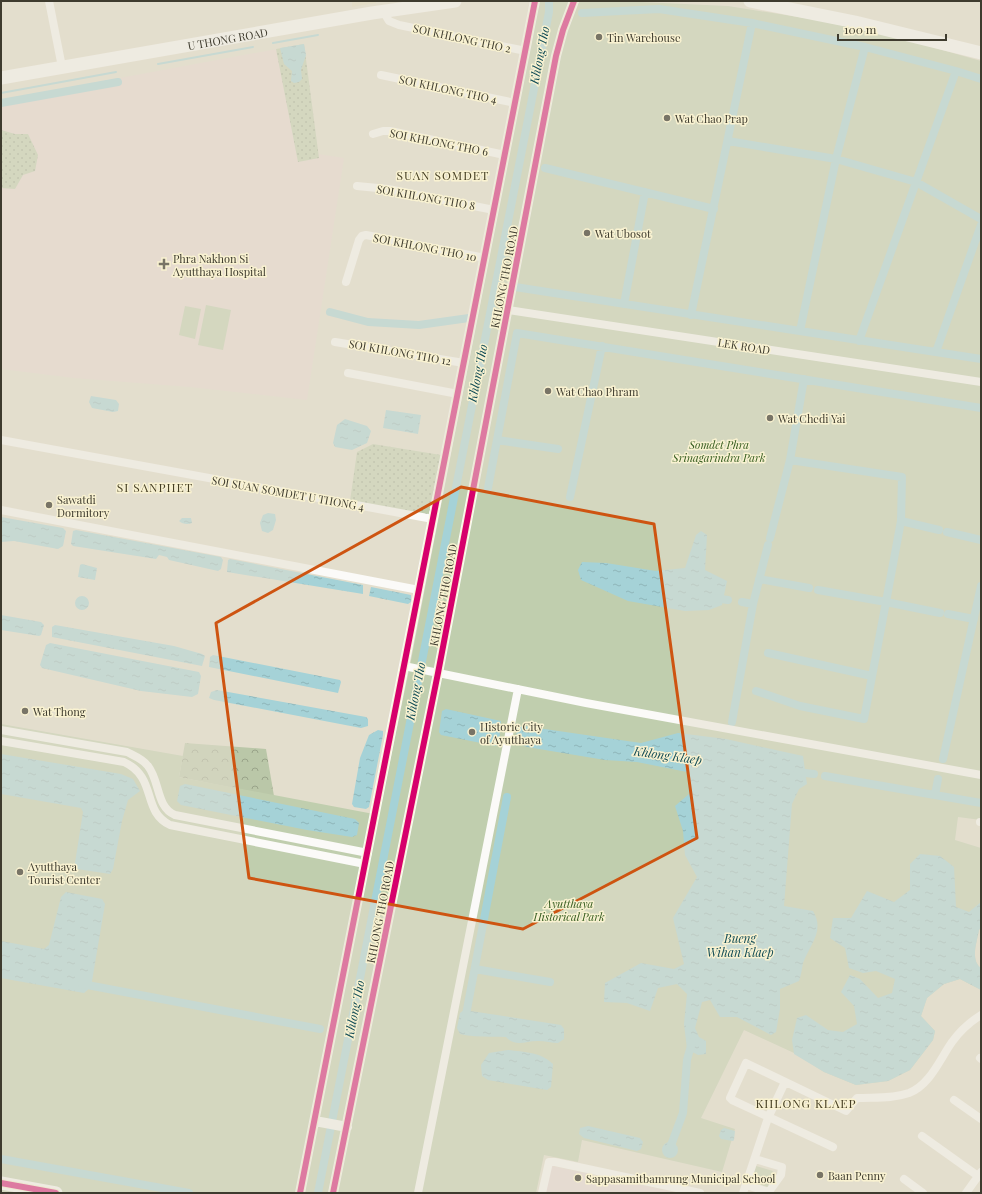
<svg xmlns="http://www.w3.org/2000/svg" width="982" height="1194" font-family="'Playfair Display',serif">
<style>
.built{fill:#e3dcbf}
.education{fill:#e7d7d6}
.medical{fill:#e8d7d1}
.grass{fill:url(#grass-dots)}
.forest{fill:url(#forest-crowns)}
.park{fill:#c0ceae}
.water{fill:url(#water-ripples)}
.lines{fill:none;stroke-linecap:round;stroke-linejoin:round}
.stream{stroke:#a5d2d7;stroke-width:2}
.canal{stroke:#a5d2d7;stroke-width:8}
.minor{stroke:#fbfaf8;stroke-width:8}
.tertiary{stroke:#fbfaf8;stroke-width:10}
.primary{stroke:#fbfaf8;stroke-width:13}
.cycleway-casing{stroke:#f9f2d1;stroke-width:8}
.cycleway{stroke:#d6006c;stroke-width:6}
.marked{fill:none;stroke:#ce5411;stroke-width:3;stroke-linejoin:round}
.poi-dot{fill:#787466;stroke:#f9f2d1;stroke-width:1.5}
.labels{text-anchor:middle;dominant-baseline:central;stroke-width:3;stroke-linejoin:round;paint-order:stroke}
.poi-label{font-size:11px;fill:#3e3b2e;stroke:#f9f2d1;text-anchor:start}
.street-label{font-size:11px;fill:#3e3b2e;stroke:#f9f2d1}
.park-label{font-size:11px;font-style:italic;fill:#355c1f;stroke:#f9f2d1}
.water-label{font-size:12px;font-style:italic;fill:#114c56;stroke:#f9f2d1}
.neighbourhood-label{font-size:12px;letter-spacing:1px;fill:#453e23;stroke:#f9f2d1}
</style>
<defs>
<pattern id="grass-dots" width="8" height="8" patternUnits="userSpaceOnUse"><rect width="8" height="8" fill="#c0ceae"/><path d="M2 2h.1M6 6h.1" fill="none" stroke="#9da88e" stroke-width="1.8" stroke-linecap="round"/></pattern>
<pattern id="forest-crowns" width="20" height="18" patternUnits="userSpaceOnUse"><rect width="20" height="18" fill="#bac7a8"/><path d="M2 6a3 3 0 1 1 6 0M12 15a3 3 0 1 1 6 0" fill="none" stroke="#99a389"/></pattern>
<pattern id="water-ripples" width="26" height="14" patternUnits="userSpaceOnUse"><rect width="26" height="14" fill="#a5d2d7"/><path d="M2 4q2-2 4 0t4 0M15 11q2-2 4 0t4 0" fill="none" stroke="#8fb5b9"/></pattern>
</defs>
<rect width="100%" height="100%" fill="#e3decd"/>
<path class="built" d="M352,1H376V3L352,7Z"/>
<path class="education" d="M552,1166L678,1193H544Z"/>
<path class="medical" d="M304,44L318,154L344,158L307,400L190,387L74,378L1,369V100Z"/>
<path class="grass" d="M304,44L319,158L298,162L276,49Z
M1,130L15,134H28L38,155L35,171L23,175L15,189L1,188Z
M373,444L441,455L429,516L350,501L357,452Z"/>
<path class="forest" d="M185,743L266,749L274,796L179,777Z"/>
<path class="park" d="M539,1H619L728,6L823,21L900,38L981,61V820L958,817L955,840L981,848V927L979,930C977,942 970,960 981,968V990L960,979L944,984L927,998L921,1016L935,1031L933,1040L910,1070L888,1081L856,1085L824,1072L794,1053L744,1030L701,1118L735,1129L722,1172L582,1140L578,1162L544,1155L536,1193H1V724L183,756L179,777L379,815L411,660Z
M206,305L231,310L223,350L198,345Z
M185,306L201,309L195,339L179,335Z
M756,1166L773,1171L768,1187L751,1182Z"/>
<path class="water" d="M304,44L306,55L301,70L302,79L299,82L294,83L291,81L292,71L284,64L280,48Z
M91,396L116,400L119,404L118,411L113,412L92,408L89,402Z
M386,410L421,415L418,434L383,428Z
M345,419L367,426L371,431L367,443L352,450L335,447L333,443L337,425Z
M268,513L275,514L276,520L273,530L268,533L262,531L260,523L263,515Z
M1,517L63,528L66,531L63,546L58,549L14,541L1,542Z
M182,518H191L192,523C188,525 182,524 179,521Z
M76,530L221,557L223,560L221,569L218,571L169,560L167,557L159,555L156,559L73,546L71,544L73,531Z
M701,531L707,535L705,570L727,581L722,605L709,610L685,611L628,601L581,580L578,570L582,562L606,563L656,571L685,568L696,535Z
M230,559L363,585V594L227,572L228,560Z
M82,564L97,568L95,580L78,577L80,565Z
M371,587L411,595V602L408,604L369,596Z
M75 603a7 7 0 1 1 14 0a7 7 0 1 1-14 0Z
M1,615L41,622L44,625L41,635L39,636L1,630Z
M55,625L174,646L202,654L205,656L202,666L52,637V627Z
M50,643L199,672L201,676L198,694L192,697L141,691L42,668L40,665L46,645Z
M213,655L340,680L341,682L338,693L209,667L210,657Z
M217,690L366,717L368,719V726L361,728L214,700L209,698L211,692Z
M446,709L501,721L499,744L496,746L441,735L439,732L442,711Z
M524,726L641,743L678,733L726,739L803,756L807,784L799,789L792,804L784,906L813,911C825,931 810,944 803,963C802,969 801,975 799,981L780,989V1009L776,1032L771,1035L737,1017H720L710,1000L702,1002L695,1028L699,1037L706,1041V1054L698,1055L687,1049L684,1024L687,994L677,984L658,988L650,1011L627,1003L604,1002L605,983L641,963L674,969L684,964L673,918L697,877L685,855L683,831L675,806L689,794L687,772L637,762L605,760L527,747L516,743L517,727Z
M378,730L383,731V735L369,807L366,809L354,807L352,804L360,758L369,735Z
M1,754L121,774L133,779L140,791L128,800L122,821L113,869L110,874L77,869L75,863L83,812L81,808L1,794Z
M185,784L355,819L359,823L357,835L352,837L307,830L181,805L177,801L180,786Z
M920,854L940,856L954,867L956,907L969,912L981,902V927L979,930C977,942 970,960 981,968V990L960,979L944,984L927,998L921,1016L935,1031L933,1040L910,1070L888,1081L856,1085L824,1072L794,1054L792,1040L797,1018L806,1015L828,1030L843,1032L857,1024L854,1006L841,992L850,975L860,979L878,998L892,993L895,979L876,971L863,973L849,968L845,948L830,938L833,918H851L867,891L894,902L910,890V864Z
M66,892L102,899L105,904L91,987L84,993L1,978V941L44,949L49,945L61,897Z
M464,1010L561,1025L564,1029V1039L558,1043C552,1043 545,1041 539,1041C527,1040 516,1048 506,1037C490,1036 475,1038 460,1034L457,1028L460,1013Z
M508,1050C524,1052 541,1052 553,1064L551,1087L547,1090L488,1080L482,1076L481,1065L489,1053Z
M588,1126L640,1138L643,1142L641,1149L637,1151L584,1138L579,1134L580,1128Z
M724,1128L735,1131L734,1140L733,1141L721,1139L719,1136L721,1130Z
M662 1150a8 8 0 1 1 16 0a8 8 0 1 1-16 0Z"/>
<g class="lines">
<path class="stream" d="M273,43L318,35
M158,64L253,47
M1,93L116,72"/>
<path class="canal" d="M582,13L659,9L752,23L865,47L956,71L981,79
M1,103L118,82
M728,141L836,159L916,182L981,219
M545,168L714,209
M515,287L981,359
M624,304L645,192
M330,312L368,322L419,325L469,318
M691,315L752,23
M800,331L836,159L865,47
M859,341L956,71
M936,352L981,225
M497,440L558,449
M790,460L804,379
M488,488L517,333L981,408
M570,497L602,346
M901,521L886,602L940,613
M947,532L981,540
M770,538L790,460L902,477L901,521L939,530
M759,579L809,588
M714,598L728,600
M742,602L753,604
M948,614L974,619
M768,653L872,676
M756,691L800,706L864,719L886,602L818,590
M732,722L753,604L768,545
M943,759L981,586
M797,772L814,774
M825,776L981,803
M935,795L938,779
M475,969L550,982
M82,984L320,1029
M465,1020L507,797
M670,1148L683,1113L687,1060L692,1042
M1,1159L189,1193
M318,1193L549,12V1"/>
<path class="minor" d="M49,1L62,67
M383,11L389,21L399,25L526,51
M381,75L515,103
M373,134L383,131H390L505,155
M357,186L388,189L494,210
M346,282L359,240L362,236L366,235L485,258
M508,310L981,382
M335,342L464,363
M348,373L458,394
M1,440L433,519
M1,510L419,590
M404,666L586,703L981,775
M1,730L127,752C135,756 143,759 148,766C160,781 156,807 175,815L368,853
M1,741L124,762C158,778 141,811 170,825L365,864
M980,822H981
M980,1058L981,1059
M954,1100L981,1119
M922,1136L978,1176
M833,1147L732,1100L730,1098L746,1063L846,1111L857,1098C874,1097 892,1099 909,1093C930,1085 940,1059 952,1042C960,1031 970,1022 981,1015
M755,1159L782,1167L781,1175L768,1193
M904,1179L923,1193
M746,1185L769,1192
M418,1193L518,689
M542,1193L549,1162H555L700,1193
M743,1193L768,1118L785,1082
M966,1193L981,1172"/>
<path class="tertiary" d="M315,1121L347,1127
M300,1193L535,1
M333,1193L438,673L556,56L563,30L574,1"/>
<g class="primary">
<path d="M750,1L855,22L981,53"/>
<path id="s1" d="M1,78L372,13L455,1"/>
<path d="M1,1183L56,1193"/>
</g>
<defs>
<path id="cycleway" d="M1,1183L56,1193
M300,1193L535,1
M333,1193L438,673L556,56L563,30L574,1"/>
</defs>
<use href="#cycleway" class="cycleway-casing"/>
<use href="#cycleway" class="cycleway"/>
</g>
<path d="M0 0H982V1194H0ZM461,487L654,524L697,838L523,929L249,878L216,623Z" fill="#e3decd" fill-opacity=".55" fill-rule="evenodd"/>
<path class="marked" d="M461,487L654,524L697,838L523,929L249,878L216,623Z"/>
<g class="poi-dot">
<circle cx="599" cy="37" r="4"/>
<circle cx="667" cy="118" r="4"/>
<circle cx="587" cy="233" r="4"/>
<path d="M162 258h4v4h4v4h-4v4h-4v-4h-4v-4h4z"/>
<circle cx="548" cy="391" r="4"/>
<circle cx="770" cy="418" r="4"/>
<circle cx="49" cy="505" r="4"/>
<circle cx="25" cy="711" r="4"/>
<circle cx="472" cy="732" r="4"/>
<circle cx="20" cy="872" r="4"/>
<circle cx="820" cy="1175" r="4"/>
<circle cx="578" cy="1178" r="4"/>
</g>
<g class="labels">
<g class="poi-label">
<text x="607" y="37">Tin Warehouse</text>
<text x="675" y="118">Wat Chao Prap</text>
<text x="595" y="233">Wat Ubosot</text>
<text x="173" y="258">Phra Nakhon Si<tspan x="173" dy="13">Ayutthaya Hospital</tspan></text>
<text x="556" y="391">Wat Chao Phram</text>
<text x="778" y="418">Wat Chedi Yai</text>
<text x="57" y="499">Sawatdi<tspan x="57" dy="13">Dormitory</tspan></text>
<text x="33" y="711">Wat Thong</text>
<text x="480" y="726">Historic City<tspan x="480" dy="13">of Ayutthaya</tspan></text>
<text x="28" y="866">Ayutthaya<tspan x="28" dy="13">Tourist Center</tspan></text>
<text x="828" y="1175">Baan Penny</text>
<text x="586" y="1178">Sappasamitbamrung Municipal School</text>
</g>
<g class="street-label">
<text transform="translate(462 38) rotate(12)">SOI KHLONG THO 2</text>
<text stroke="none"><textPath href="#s1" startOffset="230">U THONG ROAD</textPath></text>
<text transform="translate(448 89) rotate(12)">SOI KHLONG THO 4</text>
<text transform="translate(439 142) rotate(11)">SOI KHLONG THO 6</text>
<text transform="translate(426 197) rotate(10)">SOI KHLONG THO 8</text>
<text transform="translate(425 247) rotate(11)">SOI KHLONG THO 10</text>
<text transform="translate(504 277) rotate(-79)">KHLONG THO ROAD</text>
<text transform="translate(744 346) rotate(9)">LEK ROAD</text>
<text transform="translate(400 352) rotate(10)">SOI KHLONG THO 12</text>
<text transform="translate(288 493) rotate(10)">SOI SUAN SOMDET U THONG 4</text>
<text transform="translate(443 595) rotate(-79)">KHLONG THO ROAD</text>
<text transform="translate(380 912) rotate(-79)">KHLONG THO ROAD</text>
</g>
<g class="park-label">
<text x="719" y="444">Somdet Phra<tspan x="719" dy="13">Srinagarindra Park</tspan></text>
<text x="569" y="903">Ayutthaya<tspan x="569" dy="13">Historical Park</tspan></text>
</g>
<g class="water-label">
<text transform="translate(539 55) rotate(-79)">Khlong Tho</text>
<text transform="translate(477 373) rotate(-79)">Khlong Tho</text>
<text transform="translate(415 691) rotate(-79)">Khlong Tho</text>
<text transform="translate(668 755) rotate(8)">Khlong Klaep</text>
<text x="740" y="938">Bueng<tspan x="740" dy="14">Wihan Klaep</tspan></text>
<text transform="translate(354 1009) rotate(-79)">Khlong Tho</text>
</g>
<g class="neighbourhood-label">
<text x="443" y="175">SUAN SOMDET</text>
<text x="155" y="487">SI SANPHET</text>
<text x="806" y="1103">KHLONG KLAEP</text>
</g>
</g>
<rect width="982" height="1194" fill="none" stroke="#3e3b2e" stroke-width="4"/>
<path d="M838 34v6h108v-6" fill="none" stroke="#3e3b2e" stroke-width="2"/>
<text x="844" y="34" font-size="12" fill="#3e3b2e" stroke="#f9f2d1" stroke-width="3" paint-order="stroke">100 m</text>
</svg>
